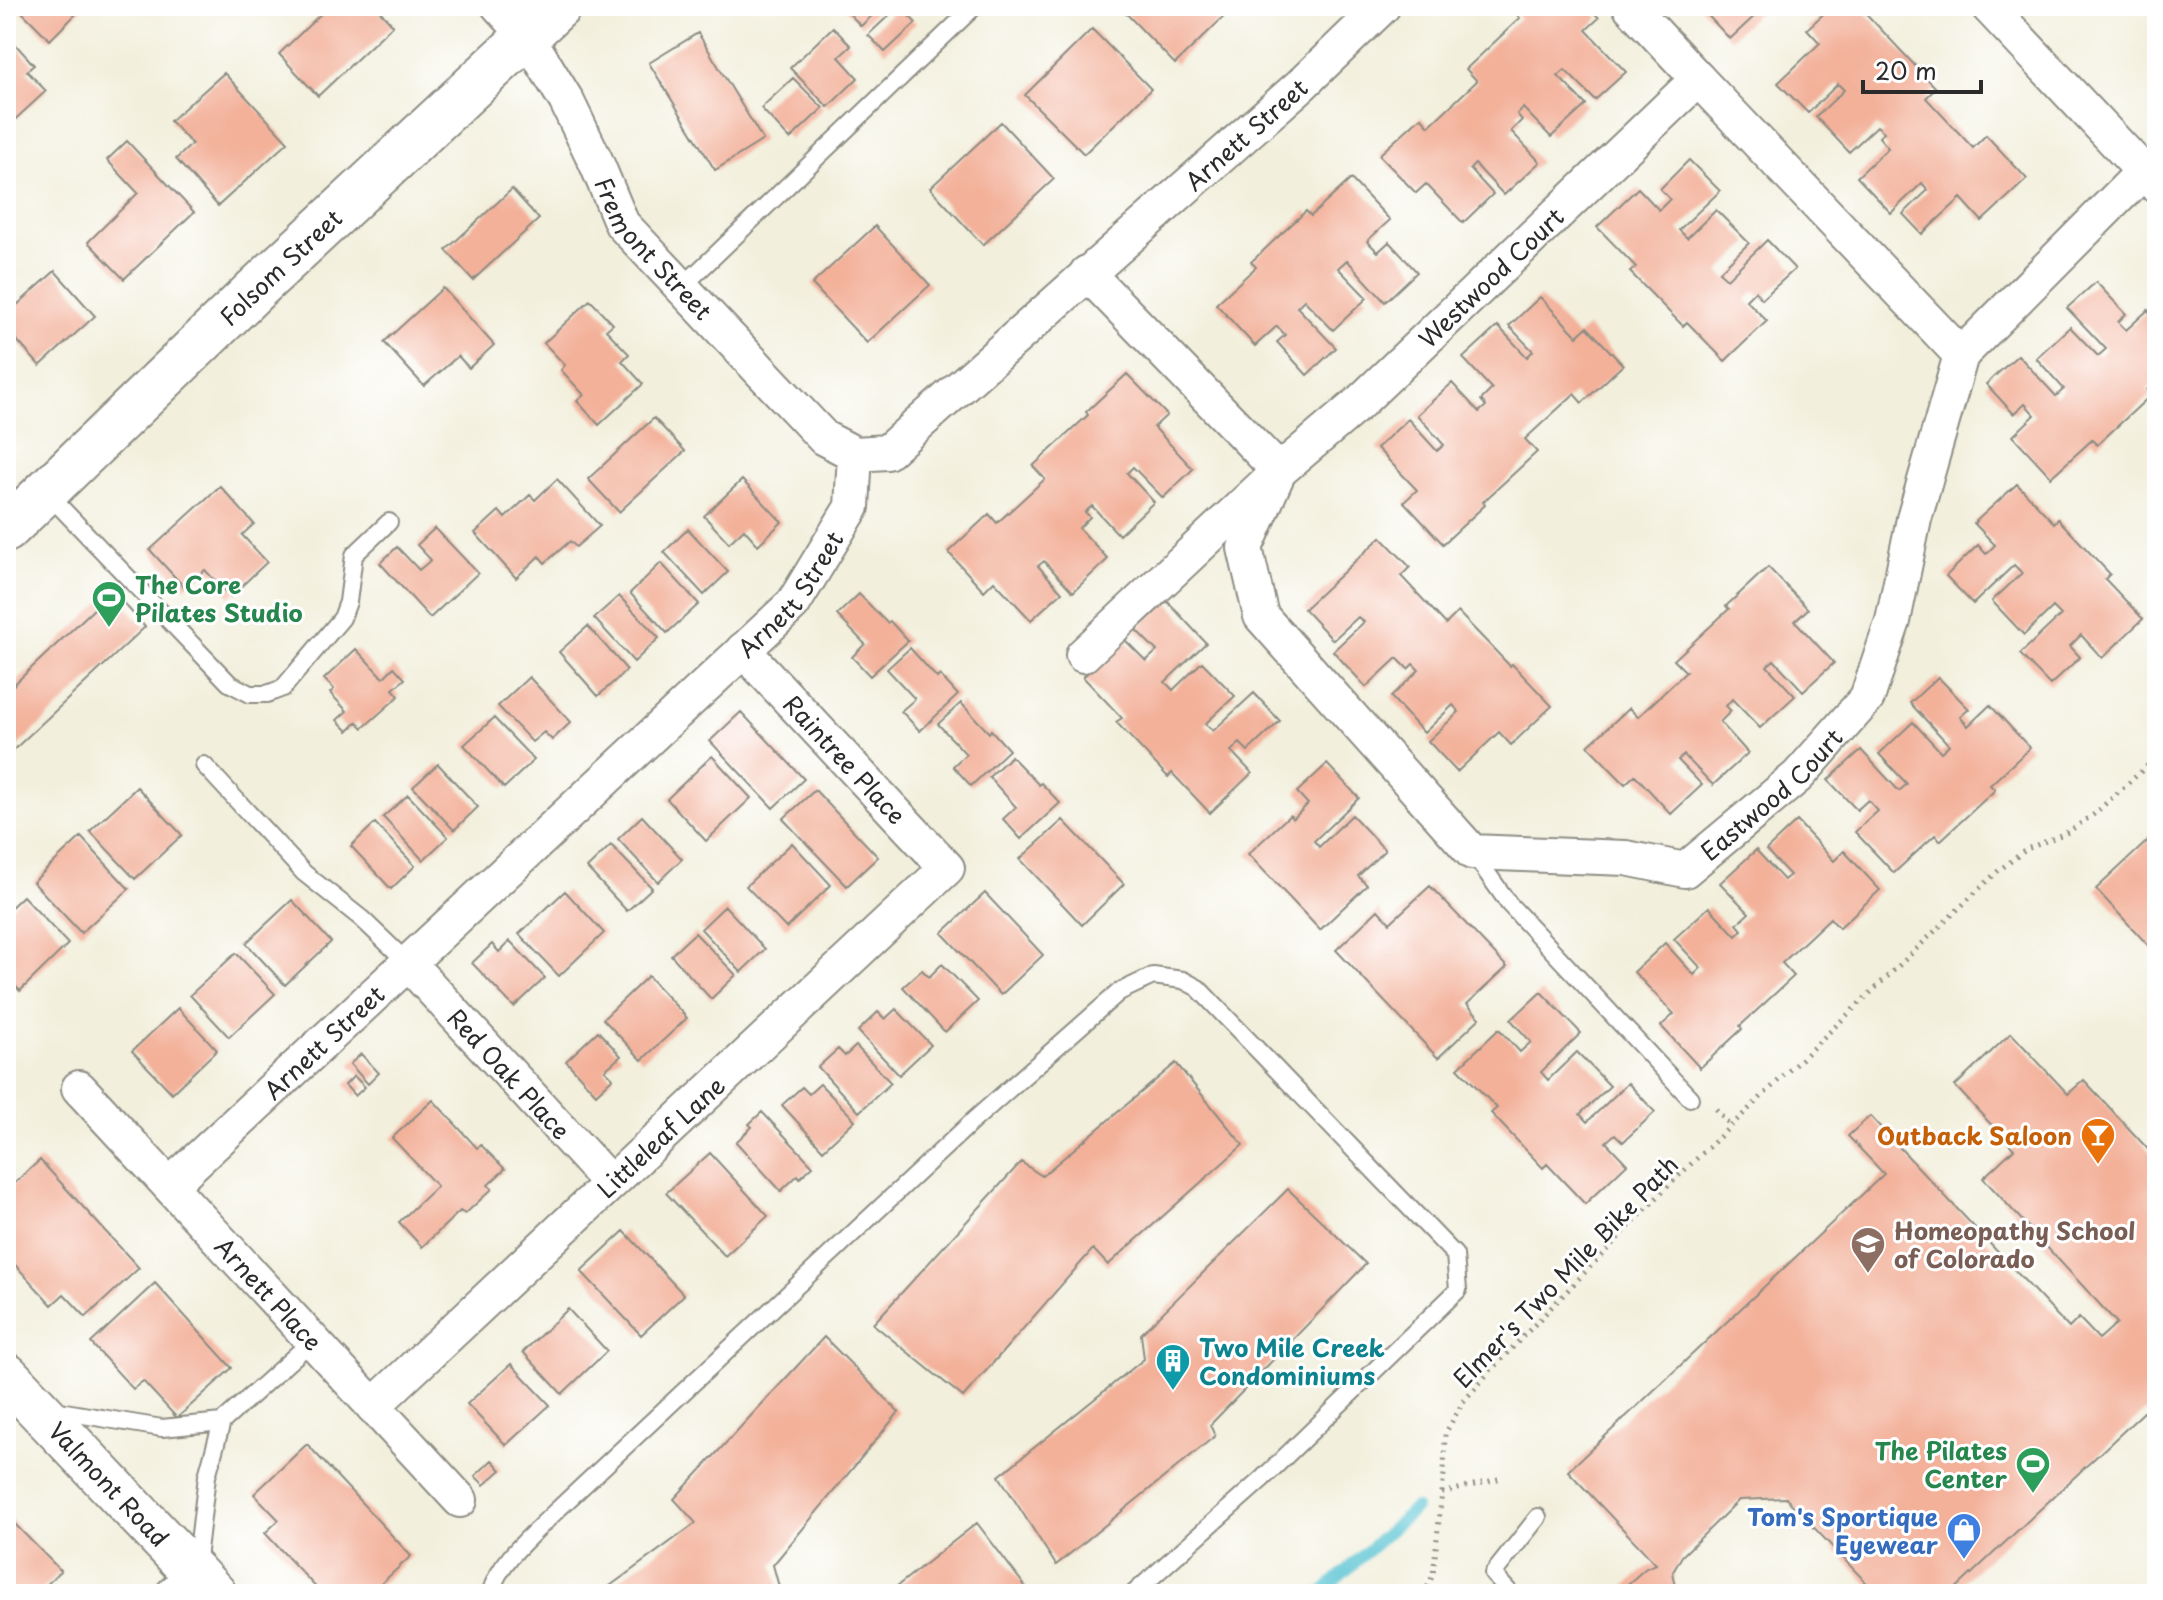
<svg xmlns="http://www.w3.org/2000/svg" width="2163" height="1600" font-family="'Playpen Sans',sans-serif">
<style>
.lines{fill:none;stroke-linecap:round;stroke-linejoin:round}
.stream{stroke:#57c3d2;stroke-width:12}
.building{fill:#f3b19a}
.service-casing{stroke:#8e8d84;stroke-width:20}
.minor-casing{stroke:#8e8d84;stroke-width:38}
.secondary-casing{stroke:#8e8d84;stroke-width:48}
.path{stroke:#8e8d84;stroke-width:5;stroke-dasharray:2 6;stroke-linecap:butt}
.service{stroke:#fff;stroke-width:16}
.minor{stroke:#fff;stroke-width:34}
.secondary{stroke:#fff;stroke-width:44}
.labels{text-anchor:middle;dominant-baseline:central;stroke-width:6;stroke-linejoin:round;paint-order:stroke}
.street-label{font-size:24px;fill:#2b2b2b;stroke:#fff}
.leisure-label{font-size:24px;font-weight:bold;fill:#27864d;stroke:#fff;text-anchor:start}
.food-label{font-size:24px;font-weight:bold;fill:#c56008;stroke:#fff;text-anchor:end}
.education-label{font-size:24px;font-weight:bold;fill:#785e54;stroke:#fff;text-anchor:start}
.culture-label{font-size:24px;font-weight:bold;fill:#0d838f;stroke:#fff;text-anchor:start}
.shop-label{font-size:24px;font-weight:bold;fill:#366cbe;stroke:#fff;text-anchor:end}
</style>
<rect width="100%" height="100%" fill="#fff"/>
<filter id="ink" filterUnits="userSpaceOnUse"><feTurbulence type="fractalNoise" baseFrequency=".0125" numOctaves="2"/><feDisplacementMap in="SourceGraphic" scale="16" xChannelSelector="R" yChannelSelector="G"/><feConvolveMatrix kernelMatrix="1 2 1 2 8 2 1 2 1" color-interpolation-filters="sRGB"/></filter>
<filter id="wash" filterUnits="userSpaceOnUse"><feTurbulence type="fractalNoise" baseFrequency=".006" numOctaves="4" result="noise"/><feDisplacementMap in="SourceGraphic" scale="32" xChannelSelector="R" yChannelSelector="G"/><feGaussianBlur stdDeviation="1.8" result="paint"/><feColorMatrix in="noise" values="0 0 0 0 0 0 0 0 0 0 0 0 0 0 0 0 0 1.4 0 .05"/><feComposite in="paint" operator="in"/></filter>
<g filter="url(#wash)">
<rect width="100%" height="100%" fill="#f2efdc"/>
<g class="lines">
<path class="stream" d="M1320,1594L1415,1508"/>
</g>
<g id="blocks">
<path class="building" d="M16,6H84L50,40Z
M329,6H375L393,25L318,96L279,54Z
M842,6H882L861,26Z
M899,6L916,23L885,52L868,35Z
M1119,6H1235L1175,64Z
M1528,6H1588L1599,18L1586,30L1626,72L1595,100L1565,70L1558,76L1586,105L1551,137L1523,108L1517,114L1522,120L1511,131L1540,162L1504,195L1475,164L1470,169L1493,194L1463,223L1426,184L1416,193L1379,155L1421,117L1429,126L1477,81L1466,69L1520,18L1517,15Z
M1699,6H1755L1760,11L1730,39Z
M1832,6H1859L1936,88L1926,98L1973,148L1986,135L2027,179L1982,221L1961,198L1922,234L1903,214L1928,190L1922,183L1891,213L1857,177L1888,148L1879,137L1884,132L1877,126L1849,152L1816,117L1844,90L1838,84L1808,113L1778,83L1820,43L1807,29Z
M833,27L851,46L839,57L858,78L828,107L790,68Z
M1092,29L1151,89L1084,154L1025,95Z
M698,33L763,140L715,170L649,63Z
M6,34L34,65L27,71L46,91L8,126L6,123Z
M224,73L288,142L218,206L176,159L192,144L170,121Z
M793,78L823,108L790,139L761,108Z
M1001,122L1054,179L983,245L930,188Z
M127,141L194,212L124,279L88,242L138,193L107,160Z
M1689,160L1720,191L1679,230L1687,238L1716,210L1749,243L1719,272L1727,279L1767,240L1795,269L1762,299L1755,291L1746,300L1767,321L1725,361L1687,322L1683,326L1630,272L1636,267L1597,227L1638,188L1659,210L1670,199L1660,189Z
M1351,179L1390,220L1367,241L1378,252L1389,242L1417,272L1385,302L1347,260L1338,268L1367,298L1333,330L1304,300L1297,307L1336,348L1307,375L1277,342L1285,335L1277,326L1255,346L1216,304L1256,267L1251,262L1306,211L1311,216Z
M512,189L539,219L473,280L446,250Z
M875,226L930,285L867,343L812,284Z
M55,271L95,316L40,366L6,328V315Z
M2096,282L2126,314L2118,322L2126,330L2148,310L2157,320V381L2147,390L2152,394L2097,445L2092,440L2051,477L2013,436L2035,415L2025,404L2014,414L1986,384L2018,355L2056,396L2064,389L2036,358L2070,327L2098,356L2106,349L2067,308Z
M443,288L494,345L469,368L458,356L424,386L384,342Z
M1540,297L1577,336L1587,327L1623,365L1582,403L1574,394L1525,439L1537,452L1483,502L1485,505L1443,544L1404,502L1417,490L1377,448L1408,419L1437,451L1444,445L1417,415L1452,383L1479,412L1486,406L1481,400L1492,389L1463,358L1498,326L1527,357L1533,351L1509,326Z
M590,300L613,324L606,330L629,354L622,361L643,384L599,425L577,401L584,395L561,370L565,365L544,343Z
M1127,374L1167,415L1154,427L1193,469L1163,498L1133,467L1127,473L1154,502L1119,535L1092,506L1085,512L1090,517L1079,528L1108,559L1073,592L1044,561L1038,566L1062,592L1031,620L994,581L984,591L948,552L989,514L997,523L1045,479L1033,466L1088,415L1086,412Z
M654,418L685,451L619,512L588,479Z
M557,479L600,526L576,547L570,541L545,563L539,556L516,578L475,533L499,511L505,518L530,495L535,500Z
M742,480L782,522L758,545L744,529L729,543L704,516Z
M2017,484L2054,523L2058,519L2110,574L2105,579L2143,619L2102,658L2081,635L2070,646L2080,657L2050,685L2020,654L2061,615L2053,607L2024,635L1992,601L2022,573L2014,565L1973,604L1946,576L1978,545L1986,554L1995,545L1974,523Z
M220,486L254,524L242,535L267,562L230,597L205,570L185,588L150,550Z
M435,528L478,573L430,618L380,563L397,547L419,570L431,560L417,545Z
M688,529L728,572L704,595L664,552Z
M1381,537L1410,567L1401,576L1446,624L1458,612L1510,666L1512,664L1552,706L1511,745L1499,732L1457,772L1428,741L1459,712L1453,705L1424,733L1391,697L1419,670L1413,664L1408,669L1397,658L1366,687L1333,651L1364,622L1358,617L1333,640L1304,609Z
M661,563L699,604L667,633L630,593Z
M1768,567L1808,609L1795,621L1834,663L1803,691L1774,660L1767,666L1795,696L1760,728L1732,699L1726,706L1731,711L1720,722L1748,753L1713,785L1684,755L1678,760L1702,785L1671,814L1635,775L1625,784L1588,746L1629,708L1638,717L1686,672L1674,660L1729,609L1726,606Z
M113,591L145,627L6,757V692Z
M859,594L887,623L890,621L908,641L870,676L852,657L865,644L837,615Z
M619,596L659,638L634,662L594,618Z
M1167,601L1206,643L1165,682L1173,690L1202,662L1235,696L1205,724L1213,731L1254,693L1280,721L1248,751L1240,743L1231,751L1252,773L1210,813L1172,773L1168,777L1116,722L1122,718L1083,677L1124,639L1146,661L1157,651L1136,630Z
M588,626L627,670L598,696L559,652Z
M910,648L937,678L940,675L958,695L920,731L901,711L915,699L887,669Z
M356,649L383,678L394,667L405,679L393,689L399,696L363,728L357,722L348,731L337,720L347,711L330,693L334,689L324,679Z
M529,677L571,722L552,740L544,732L532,742L498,706Z
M1938,677L1969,709L1960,717L1968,726L1990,705L2030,748L1990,785L1995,790L1940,841L1935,835L1894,873L1855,832L1878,811L1868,800L1857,810L1828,780L1861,750L1899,791L1907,784L1879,754L1913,722L1941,752L1949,745L1910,703Z
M961,703L989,733L991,730L1009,750L971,786L953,766L966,754L938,724Z
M741,712L804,779L773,808L710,741Z
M494,718L534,760L504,788L464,745Z
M712,756L751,798L706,841L667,799Z
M1011,756L1039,785L1041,783L1060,803L1021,839L1003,819L1016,807L989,777Z
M438,764L478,807L454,830L413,787Z
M1327,764L1359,798L1314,841L1319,847L1352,815L1385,850L1358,876L1367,885L1320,930L1248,854L1290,815L1293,819L1308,804L1297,792Z
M137,787L182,835L135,879L90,831Z
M815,790L878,857L847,886L783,819Z
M408,795L448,837L423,860L383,817Z
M642,816L682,859L658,882L618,839Z
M1063,820L1124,884L1082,925L1020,859Z
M1797,821L1834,861L1844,851L1880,890L1839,928L1830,918L1782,963L1794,976L1740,1026L1742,1029L1700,1068L1661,1026L1674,1014L1634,972L1665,943L1694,975L1701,968L1674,939L1709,907L1736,936L1742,930L1737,924L1749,913L1720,883L1756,850L1784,880L1790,875L1766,850Z
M375,823L415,866L391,889L351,846Z
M2157,832V955L2096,889Z
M81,837L129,889L81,933L33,882Z
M792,843L831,885L786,928L746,886Z
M611,845L652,888L627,911L587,868Z
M1430,886L1507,967L1467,1004L1480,1018L1438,1058L1336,950L1378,910L1390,923Z
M565,891L604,933L559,976L519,934Z
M985,893L1043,955L1001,995L942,933Z
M23,896L68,944L20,991L6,976V912Z
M292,900L331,942L285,985L246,943Z
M725,906L765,949L741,972L701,929Z
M695,933L736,975L711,999L671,955Z
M510,941L545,978L514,1007L472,963L492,944L499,952Z
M236,953L275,994L229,1037L190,995Z
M942,964L978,1001L945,1032L903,987L922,970L929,977Z
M648,976L687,1018L642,1060L603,1019Z
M1541,992L1581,1033L1541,1072L1548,1080L1577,1052L1610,1086L1580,1114L1587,1122L1628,1083L1655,1112L1623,1142L1615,1134L1606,1142L1627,1164L1585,1204L1547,1164L1543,1168L1491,1113L1497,1108L1458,1068L1499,1029L1520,1052L1531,1042L1511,1020Z
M178,1008L217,1050L172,1093L132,1051Z
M896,1009L931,1045L899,1075L858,1031L878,1012L885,1019Z
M598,1031L621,1056L605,1070L613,1078L596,1094L566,1061Z
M2011,1033L2068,1094L2084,1080L2157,1159V1411H2145L1950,1594H1877L1786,1498L1739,1500L1682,1556L1673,1572L1677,1592L1675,1594H1627L1622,1589L1646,1568L1656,1564L1568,1471L1884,1174L1848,1136L1870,1116L2069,1328L2079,1318L2099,1339L2117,1323L1983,1178L2014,1149L1955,1086Z
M856,1046L891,1083L859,1112L818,1067L838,1049L845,1056Z
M361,1054L379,1073L368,1084L350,1064Z
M1176,1063L1243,1145L1108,1265L1093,1249L963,1397L873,1324L1021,1162L1042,1176Z
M354,1076L365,1087L355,1096L345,1085Z
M820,1084L855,1120L823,1150L782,1105L802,1087L809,1094Z
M433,1100L477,1148L481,1145L505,1169L488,1185L492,1189L465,1214L460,1211L422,1247L399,1222L437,1186L392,1138Z
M762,1112L813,1166L800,1178L798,1175L781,1191L736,1142L752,1127L749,1124Z
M710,1153L768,1216L725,1256L666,1193Z
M40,1160L139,1268L86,1317L64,1294L52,1305L6,1255V1191Z
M1288,1189L1366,1264L1210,1425L1215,1436L1056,1565L999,1476L1144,1359L1141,1334Z
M624,1231L684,1295L641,1335L581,1271Z
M155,1283L232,1368L177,1418L143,1381L133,1389L91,1343Z
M568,1309L607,1351L562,1394L523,1352Z
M824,1337L899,1412L773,1565L781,1594H599L696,1523L674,1499Z
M511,1364L550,1405L506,1445L467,1404Z
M307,1444L411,1556L370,1594H322L265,1533L279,1520L254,1494Z
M492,1460L501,1470L484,1485L475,1476Z
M6,1515L61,1571L37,1594H12L6,1587Z
M977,1523L1031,1594H887Z"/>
</g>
</g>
<g filter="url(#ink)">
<use href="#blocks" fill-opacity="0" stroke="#8e8d84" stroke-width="2"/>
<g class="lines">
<defs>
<path id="service" d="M682,287L975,6
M46,492L229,683L250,694H267L283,688L342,618L348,602L354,555L389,522
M204,765L304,873L362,919L408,963
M1473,853L1509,904L1690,1098
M53,1410L162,1428L222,1422
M196,1567L207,1476L222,1422L313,1340
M490,1594C499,1561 531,1536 555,1512L974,1120L1119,992L1153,976L1183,980L1198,988L1455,1255L1458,1290L1262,1479L1133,1594
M1511,1594L1493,1574L1538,1517"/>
<g id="minor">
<path id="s1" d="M499,6L527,36L566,100L596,162L622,224L824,438L855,454"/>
<path d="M1988,6L2157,186"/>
<path d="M1698,79L1961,355"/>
<path d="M1087,273L1279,471"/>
<path id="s2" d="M1279,471L1245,548L1261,616L1472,852L1626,858L1685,870L1798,776L1867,698L1893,621L1914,519L1961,355L2143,172"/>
<path id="s3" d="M1083,655L1279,471L1358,404L1698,79L1630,6"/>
<path id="s4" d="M408,963L610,1183"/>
<path id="s5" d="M79,1088L460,1500"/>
<path id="s6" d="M170,1185L793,604L852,507L855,454L887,452L1301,85L1383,6"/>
<path id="s7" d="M373,1406L947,868L743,650"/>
<path d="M173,1594L195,1574"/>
</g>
<g id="secondary">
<path id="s8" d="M6,530L256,289L559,6"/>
<path id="s9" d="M6,1375L214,1594"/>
</g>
</defs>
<use href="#service" class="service-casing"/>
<use href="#minor" class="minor-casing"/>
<use href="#secondary" class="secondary-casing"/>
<path class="path" d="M1716,1109L1731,1126
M1442,1493L1502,1478
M1424,1594L1433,1575L1444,1474L1445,1434L1463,1402L1492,1369L1669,1185L1998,871L2027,849L2068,832L2093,815L2157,757"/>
<use href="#service" class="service"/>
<use href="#minor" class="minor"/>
<use href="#secondary" class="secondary"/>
</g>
</g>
<defs>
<symbol id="stadium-pin" viewBox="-11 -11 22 30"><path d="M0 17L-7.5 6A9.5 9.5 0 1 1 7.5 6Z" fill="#2e9e5b" stroke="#fff"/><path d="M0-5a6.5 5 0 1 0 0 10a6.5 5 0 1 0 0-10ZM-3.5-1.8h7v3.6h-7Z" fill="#fff"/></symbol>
<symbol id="bar-pin" viewBox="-11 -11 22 30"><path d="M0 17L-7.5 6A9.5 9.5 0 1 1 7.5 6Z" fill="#e8710a" stroke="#fff"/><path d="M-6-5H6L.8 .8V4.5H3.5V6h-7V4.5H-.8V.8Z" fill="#fff"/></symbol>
<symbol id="school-pin" viewBox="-11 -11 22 30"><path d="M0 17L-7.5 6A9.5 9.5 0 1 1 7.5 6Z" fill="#8d6e63" stroke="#fff"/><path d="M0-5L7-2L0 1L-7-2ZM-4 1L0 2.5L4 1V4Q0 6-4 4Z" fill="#fff"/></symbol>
<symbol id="building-pin" viewBox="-11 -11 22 30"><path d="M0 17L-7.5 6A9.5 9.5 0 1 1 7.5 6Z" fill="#0f9aa8" stroke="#fff"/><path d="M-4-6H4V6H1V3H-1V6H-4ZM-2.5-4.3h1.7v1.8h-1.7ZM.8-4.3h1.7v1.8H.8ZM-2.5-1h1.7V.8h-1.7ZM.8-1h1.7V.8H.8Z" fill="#fff"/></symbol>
<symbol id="shop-pin" viewBox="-11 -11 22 30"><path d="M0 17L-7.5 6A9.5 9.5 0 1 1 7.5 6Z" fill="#3f7fe0" stroke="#fff"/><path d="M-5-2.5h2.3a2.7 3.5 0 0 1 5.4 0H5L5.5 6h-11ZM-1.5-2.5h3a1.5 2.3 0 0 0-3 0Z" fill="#fff"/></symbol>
</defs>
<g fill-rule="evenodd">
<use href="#stadium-pin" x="89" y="578" width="40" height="54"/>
<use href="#bar-pin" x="2078" y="1115" width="40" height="54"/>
<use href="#school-pin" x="1848" y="1224" width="40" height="54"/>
<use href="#building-pin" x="1153" y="1341" width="40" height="54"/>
<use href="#stadium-pin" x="2013" y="1444" width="40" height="54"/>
<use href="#shop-pin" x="1944" y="1510" width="40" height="54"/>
</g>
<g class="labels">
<g class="street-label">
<text stroke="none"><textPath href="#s6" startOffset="1530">Arnett Street</textPath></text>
<text stroke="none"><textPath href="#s1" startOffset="290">Fremont Street</textPath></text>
<text stroke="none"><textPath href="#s8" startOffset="380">Folsom Street</textPath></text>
<text stroke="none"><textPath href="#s3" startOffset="556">Westwood Court</textPath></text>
<text stroke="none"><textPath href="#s6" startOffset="858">Arnett Street</textPath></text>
<text transform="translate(845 759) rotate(47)">Raintree Place</text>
<text stroke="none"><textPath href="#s2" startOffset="800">Eastwood Court</textPath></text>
<text stroke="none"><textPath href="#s6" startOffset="210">Arnett Street</textPath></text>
<text stroke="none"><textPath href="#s4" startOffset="150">Red Oak Place</textPath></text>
<text stroke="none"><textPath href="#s7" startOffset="394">Littleleaf Lane</textPath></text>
<text transform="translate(1565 1271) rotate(-46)">Elmer's Two Mile Bike Path</text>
<text stroke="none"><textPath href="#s5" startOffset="280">Arnett Place</textPath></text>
<text stroke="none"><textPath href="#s9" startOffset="150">Valmont Road</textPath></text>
</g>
<g class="leisure-label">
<text x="135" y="584">The Core<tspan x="135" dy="28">Pilates Studio</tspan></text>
<text x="2007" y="1450" text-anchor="end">The Pilates<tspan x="2007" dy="28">Center</tspan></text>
</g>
<g class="food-label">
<text x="2072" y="1135">Outback Saloon</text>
</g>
<g class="education-label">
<text x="1894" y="1230">Homeopathy School<tspan x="1894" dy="28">of Colorado</tspan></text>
</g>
<g class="culture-label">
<text x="1199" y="1347">Two Mile Creek<tspan x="1199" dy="28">Condominiums</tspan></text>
</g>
<g class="shop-label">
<text x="1938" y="1516">Tom's Sportique<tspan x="1938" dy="28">Eyewear</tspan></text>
</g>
</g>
<rect width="2163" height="1600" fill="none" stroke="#fff" stroke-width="32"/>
<path d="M1863 80v12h118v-12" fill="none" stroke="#2b2b2b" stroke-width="4"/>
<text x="1875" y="80" font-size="24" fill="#2b2b2b" stroke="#ffffff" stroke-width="6" paint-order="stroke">20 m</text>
</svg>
